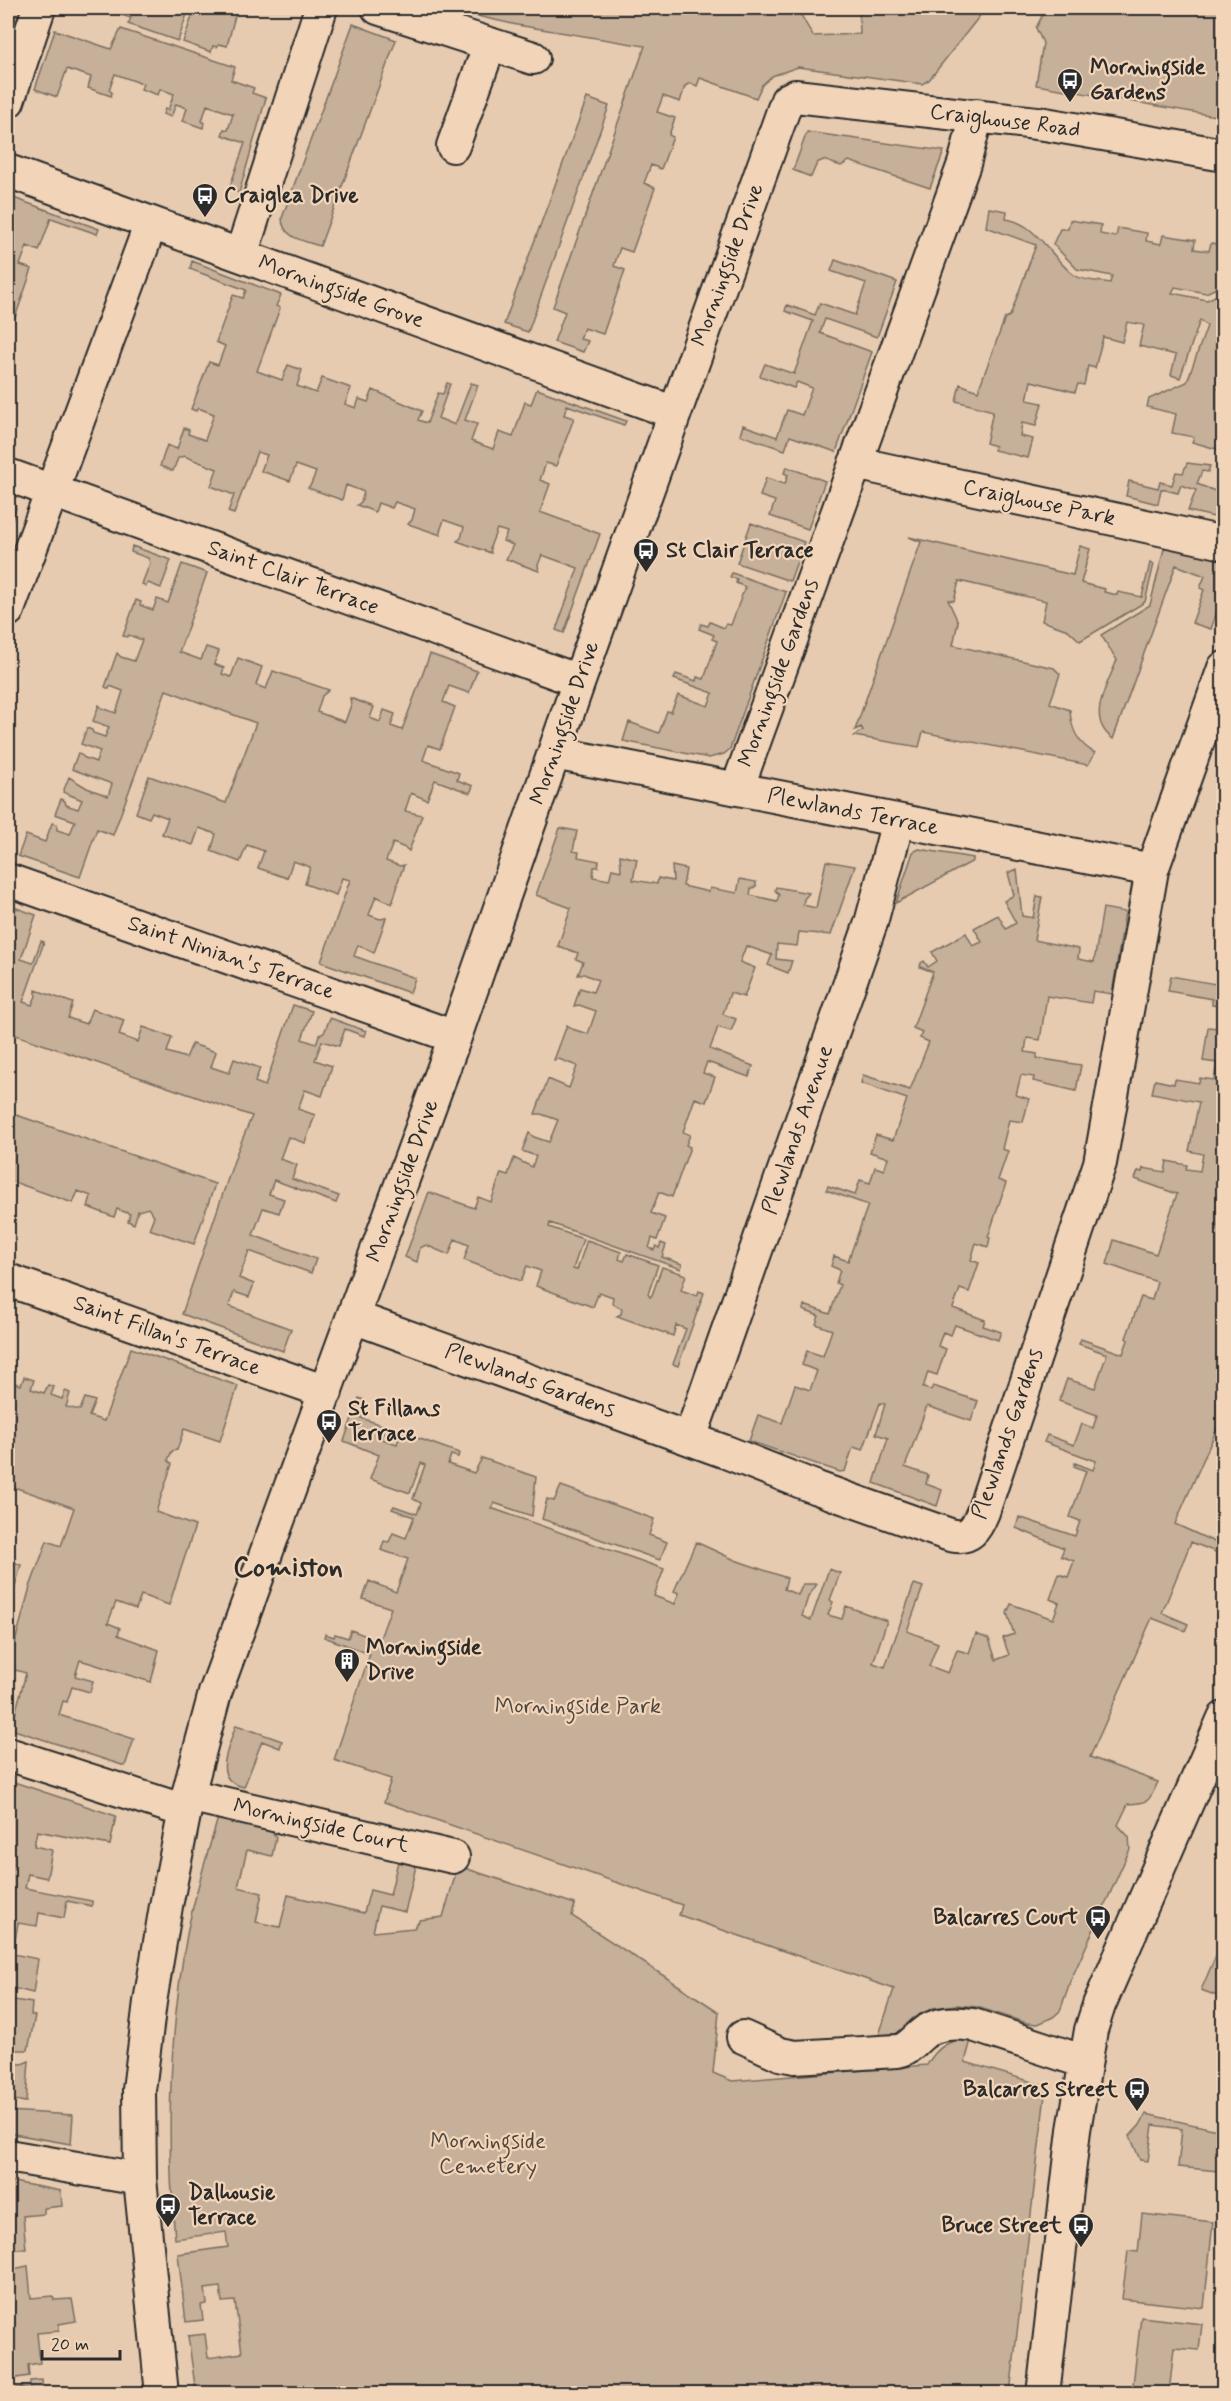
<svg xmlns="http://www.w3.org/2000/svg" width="1231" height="2401" font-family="Mynerve,sans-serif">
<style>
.green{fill:#c7b099;stroke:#796e62;stroke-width:1.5}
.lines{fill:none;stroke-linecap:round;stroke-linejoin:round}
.minor-casing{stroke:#2b2b2b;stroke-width:36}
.minor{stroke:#f2d5b8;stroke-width:32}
.labels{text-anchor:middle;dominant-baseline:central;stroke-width:4.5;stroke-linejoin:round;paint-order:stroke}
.poi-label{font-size:22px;font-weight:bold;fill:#2b2b2b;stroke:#f2d5b8;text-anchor:start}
.street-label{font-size:22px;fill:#2b2b2b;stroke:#f2d5b8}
.park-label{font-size:22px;fill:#4a4641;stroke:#f2d5b8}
.district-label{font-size:28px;font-weight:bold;fill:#2b2b2b;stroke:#f2d5b8}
</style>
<rect width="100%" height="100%" fill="#e6cbb0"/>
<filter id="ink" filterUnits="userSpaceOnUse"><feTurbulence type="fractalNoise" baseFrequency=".0167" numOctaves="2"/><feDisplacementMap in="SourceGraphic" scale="12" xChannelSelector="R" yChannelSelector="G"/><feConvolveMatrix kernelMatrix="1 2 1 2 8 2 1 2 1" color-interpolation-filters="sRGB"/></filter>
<g filter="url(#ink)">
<path class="green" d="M121,8H189L178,41L128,24L131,18L118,14Z
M195,8H237L227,46L219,44L217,47L213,46L211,52L183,42Z
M442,8H797L813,36L860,34L859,8H986L929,80L922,84L798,67L772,76L762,85L756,98L700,78L697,86L690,83L685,86L680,102L663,96L657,112L675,118L669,135L673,137L661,169L651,165L644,183L655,188L632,252L620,248L614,266L625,270L603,334L584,328L580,339L588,341L583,352L554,342L565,312L553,307L645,46L517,25Z
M1046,8H1223V115L1221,117L1036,85L1043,43L1036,28Z
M353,24L396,40L320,246C304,241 282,238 282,218Z
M121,29L235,67L231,80L254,88L252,93L266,98L239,193L229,189L245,143L222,135L224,129L228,130L233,114L207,105L202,121L204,123L203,128L183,121L187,108L176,104L171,117L163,114L165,109L168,110L174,94L160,89L158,95L141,89L143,84L115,74L109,90L112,92L111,96L88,88L91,77L67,69L57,97L35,89L55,30L111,49Z
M587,98L609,106L528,332L504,324Z
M807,132L944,151L930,188L849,161L841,166L823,160L817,163L811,177L793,170Z
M11,197L99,229L97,234L51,218L39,251L27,246L20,265L32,269L9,335L8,206Z
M989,208L1007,211L1006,219C1038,224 1050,257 1074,275C1082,281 1100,281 1110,283L1112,276L1077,269L1053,244L1060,229H1068L1070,220L1101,225L1100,234L1116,237L1118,228L1147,233L1146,241L1161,244L1163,235L1195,240L1194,249L1209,251L1211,243L1223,245V285L1206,293L1175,287L1172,293L1207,300L1223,292V379H1221L1218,389L1223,391V430L1217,449L1192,442L1194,437L1172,433L1176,414L1147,407L1149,399L1187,382L1207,326L1200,320L1180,378L1171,375L1176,355L1139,346L1144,325L1127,322L1122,342L1103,337L1095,368L1088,366L1084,385L1078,384L1075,392L1031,381L1027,400L1042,403L1036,426L1022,423L1020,436L1033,439L1028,458L994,450L995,446L986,443L993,411L956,401L960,384L978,391L1005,318L1010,316L1036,245L986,227Z
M835,260L897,282L877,337L825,319L820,333L872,352L836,452L790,436L785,450L740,435L743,425L777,437L787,410L802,415L812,388L797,382L794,388L760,376L765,364L794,374L813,321L785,311L787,305L815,315L820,303L855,315L866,283L831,271Z
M192,261L281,295L276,306L280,308L257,371L282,380L288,365L302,370L297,386L316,393L322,378L351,388L345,404L356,408L359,399L368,402L373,390L422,411L418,420L427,423L438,393L443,394L447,383L450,384L438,418L455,425L471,383L478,385L465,420L477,424L471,441L493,449L499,432L513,437L525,402L531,404L537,389L626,421L624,425L567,405L564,415L574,418L556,466L546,463L540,480L550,484L540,512L600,534L564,633L556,630L578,568L542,555L538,565L539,571L506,559L513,545L503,541L507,532L497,529L490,547L491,553L457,541L461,538L464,527L444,520L440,531L441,535L408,524L412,520L415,509L395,502L392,508L378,503L375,512L357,505L361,502L364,492L346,485L342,500L308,488L311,484L316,472L296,465L290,481L261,471L267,455L257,452L234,514L228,512L234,495L211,486L217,469L184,456L178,458L173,471L160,466L167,445L177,449L184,428L189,430L188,434L205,440L214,414L198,408L196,411L191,409L209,362L218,365L225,346L216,342L233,295L243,298L246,290L190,269Z
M1187,463L1210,466L1208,472L1202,471L1197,484L1223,494V519L1188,511L1196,490L1181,485L1178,493L1161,489L1158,504L1126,496L1129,481L1158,488L1160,482L1172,485L1176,472L1183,473Z
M787,467L825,481L808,529L770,516L775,501L760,496L766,478L785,484L788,475L784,473Z
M8,500L14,502L16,508L8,532Z
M751,523L804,542L790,581L737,563Z
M909,537L1073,575L1080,546L1090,549L1081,583L1105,589L1104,592L1117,595L1118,592L1142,597L1150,563L1154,564L1145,602L1080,641L1068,630L1042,621L1046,601L959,581L954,601L948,600L958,622L953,645L1054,668L1060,674L1050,703L1070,710C1071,730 1078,744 1095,753L1088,765L923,732L919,747L854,736L863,730L861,727L855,730L921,542Z
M1165,545L1223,560V594L1211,629L1192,623L1204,590L1200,588L1205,576L1176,565L1113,739C1085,719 1107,686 1117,660L1101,635L1150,605Z
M132,546L171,560L161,588L148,583L146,586L142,584L150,563L148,558L131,552Z
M182,564L207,573L179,652L201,660L206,647L219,651L214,664L224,668L222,674L231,677L238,658L262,667L256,685L266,689L273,671L329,690L322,696L317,712L345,722L351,705L350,698L374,707L370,718L380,722L384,710L395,714L391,726L402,730L430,654L477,671L469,693L449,686L443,702L455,707L440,749L428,745L423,760L459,773L457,780L473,786L470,793L435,780L427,800L411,793L405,811L422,815L409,851L405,848L393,843L386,861L400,866L404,865L397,884L398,885L392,904L376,896L369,915L380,919L386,918L374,953L358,945L354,956L415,978L410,993L321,962L350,880L342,878L336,895L305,884L310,867L293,861L287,878L258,868L264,851L247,845L240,862L211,851L216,834L199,828L193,845L162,834L168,818L152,812L149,818L136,813L149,776L226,803L256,723L166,690L113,835L97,829L80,877L18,856L26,835L45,842L52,823L57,824V830L70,834L75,821L55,814L61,799L65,801L66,805L78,809L82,800L63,792L69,777L87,788L108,796L112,784L72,769L78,753L85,758L96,762L100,751L81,744L87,728L92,730L93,733L105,737L109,727L93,721L99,705L102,708L116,713L123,691L110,686L109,689L105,687L117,653L121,657L134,661L142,640L129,635L127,637L123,636L136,600L141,602L140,605L153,610L157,599L168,603Z
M732,573L786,592L730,749L724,754L709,758L623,741L629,722L659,733L667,711L671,712L678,695L708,706L713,693L674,679L676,674L696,681L697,677L704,679L717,641L712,639L714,635L699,629L701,624L708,626L710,622L724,628L726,624L731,625L745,587L736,583L737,579L730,577Z
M560,828L577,831L573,851L579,852L578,857L599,861L598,867H594L593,877L609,880L612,869L621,871L620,855L637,859L633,880L657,884L658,878L673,881L672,866L686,869L683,886L709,892L710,888L737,893L740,879L756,882V886L751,889L750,895L777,901L779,895L775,890L776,887L809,893L804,899L803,905L816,908L826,861L855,866L831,935L799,932L797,946L777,944L776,959L792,961L788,973L768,965L772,955L746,946L740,962L755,968L744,997L730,993L723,1014L736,1019L731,1031L718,1027L710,1049L753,1066L749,1077L707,1062L703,1073L715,1077L706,1102L695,1098L683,1132L690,1135L686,1145L690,1147L672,1197L659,1192L651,1213L665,1218L657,1240L652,1238L649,1248L654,1250L656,1246L659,1248L661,1243L666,1245L662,1257L682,1264L681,1269L550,1223L549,1227L583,1239L573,1269L577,1270L587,1240L621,1252L619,1259L624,1261L627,1254L658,1265L648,1294L650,1297L652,1295L662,1267L686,1275L681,1290L697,1296L699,1291L704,1293L678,1366L673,1364L686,1329L676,1325L673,1336L617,1316L621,1314L622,1309L612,1303L613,1297L599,1292L593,1307L536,1286L541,1271L527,1266L521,1281L464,1260L469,1245L455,1239L449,1255L426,1245L420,1248L417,1262L405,1257L429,1192L474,1208L478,1197L491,1202L501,1173L508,1175L514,1158L532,1167L536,1156L522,1151L529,1133L534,1137L549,1142L558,1120L541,1114H535L548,1079L569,1088L577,1066L559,1059L554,1060L567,1025L572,1029L588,1034L596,1011L579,1005L574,1006L580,988L593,992L598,980L584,974L578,975L583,962L576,959L578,953L558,946L571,908L536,895Z
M919,849L973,858V861L896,903L913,852Z
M1017,869L1022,916L1033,918L1037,896L1042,897L1034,940L1079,949L1078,959L1094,962L1103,908L1125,912L1112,994L1093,991L1091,1003L1047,996L1040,1040L1027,1038L1025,1052L1037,1054V1058L1081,1065L1076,1091L1033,1081L1034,1077L1021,1075L1016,1095L1029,1099L1023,1122L1009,1120L1002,1149L1008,1151L998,1180L1006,1183L988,1237L990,1238L988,1247L976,1243L971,1260L979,1263L969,1292L960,1289L953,1308L985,1320L983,1326L1001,1332L998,1340L955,1325L951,1335L943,1332L938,1346L946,1349L937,1375L928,1372L923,1388L931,1390L933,1386L978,1401L971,1421L927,1406L905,1467L928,1475L926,1484L942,1490L937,1506L874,1483L888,1438L876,1434L885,1404L880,1403L863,1450L853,1447L845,1471L840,1472L749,1441L758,1415L782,1423L795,1385L810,1390L817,1371L802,1365L807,1351L823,1356L832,1330L816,1324L819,1316L803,1310L804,1305L830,1314L840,1285L836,1283L840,1270L831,1266L834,1256L848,1261L868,1205L826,1190L828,1186L855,1195L860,1180L870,1183L875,1167L884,1170L888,1158L870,1152L876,1135L893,1140L907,1099L861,1083L863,1075L910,1090L929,1042L920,1038L922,1032L913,1028L933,972L920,967L921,963L924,961L928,967L937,961L932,952L966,933L973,946L982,942L974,928L998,915L1006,929L1016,923L1004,901L1014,895L1008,873Z
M8,905L36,915L21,959L33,963L41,941L44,942L23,1002L32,1005L36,996V990L73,1003L68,1018L86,1024L92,1009L124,1020L119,1035L138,1042L143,1027L172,1037L167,1052L186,1058L192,1044L216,1052L211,1067L229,1073L234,1059L260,1068L255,1082L265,1086L293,1005L312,1011L302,1039L316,1044L319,1035L324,1033L330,1018L366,1031L364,1036L345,1029L339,1046L322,1041L315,1060L332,1066L322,1096L305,1090L298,1109L315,1115L305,1143L288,1137L280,1159L297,1165L292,1179L339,1196L336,1203L274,1180L269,1194L284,1199L279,1213L263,1208L253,1235L316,1259L311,1273L249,1251L239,1278L254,1284L249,1297L234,1292L229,1306L291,1329L283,1351L182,1314L237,1152L252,1116L13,1034L8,1049V963L15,943L8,940Z
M1223,934V1010L1222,1006L1212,1005V999L1168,991L1171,976L1215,984Z
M1223,1014V1415L1175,1524L1221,1545L1218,1553L1191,1542L1162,1613L1188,1624L1185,1631L1152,1618L1090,1757L1158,1782C1149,1802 1149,1803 1128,1804L1118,1825L1129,1837L1130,1849L1070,1982L1060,2011L1053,2017L1038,2024L1027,2023L977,2007L956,2005L933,2008L913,2018L897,2034L879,2035L894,1989L679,1915L682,1905L384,1802L391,1779L334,1760L370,1654L324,1637L325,1634L334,1637L335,1634L348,1638L351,1630L379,1641L391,1608L363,1599L369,1581L396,1592L408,1559L381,1550L384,1541L389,1542L393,1533L406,1538L414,1517L392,1509L394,1506L417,1514L421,1503L413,1499L425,1465L421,1463L410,1493L370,1479L379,1455L344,1441L359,1398L366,1401L361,1418L385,1426L382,1439L397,1444L401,1432L459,1453L458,1457L451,1455L448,1464L474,1473L482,1458L536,1477L532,1516L494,1503L491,1508L664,1569L654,1596L675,1604L679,1593L674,1591L696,1542L735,1560L787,1578L784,1589L798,1595L803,1584H817L808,1597L802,1616L811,1620L829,1569L840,1573L830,1600L833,1602L828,1615L842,1619L846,1606L887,1621L873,1663L885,1667L914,1584L923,1587L907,1631L938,1643L929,1666L948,1673L957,1650L969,1653L976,1634L989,1639L996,1660L1009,1655L1003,1638L1014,1634L1007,1613L1011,1604L1053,1619L1059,1603L1050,1599L1059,1574L1068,1577L1074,1561L1061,1556L1064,1548L1016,1528L1019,1517L1075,1536L1080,1521L1070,1517L1086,1471L1074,1466L1075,1463L1093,1470L1096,1461L1044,1442L1047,1435L1074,1445L1082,1424L1093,1428L1097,1415L1059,1401L1067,1379L1095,1388L1107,1354L1079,1344L1081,1339L1123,1354L1128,1340L1126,1338L1141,1297L1152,1300L1157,1282L1107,1264L1114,1240L1156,1254L1177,1194L1135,1179L1138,1171L1142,1172L1143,1168L1165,1172L1167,1161L1187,1165L1186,1169L1200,1171L1203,1154L1189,1151L1199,1102L1152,1093L1155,1080L1174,1084L1175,1079L1199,1083L1200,1078L1214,1080L1217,1063L1203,1061L1208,1027L1218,1028L1222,1024Z
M8,1112L215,1184L194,1244L149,1229L154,1216L148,1208L138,1211L134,1224L128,1221L130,1214L117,1209L114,1217L88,1207L91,1196L78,1191L73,1203L8,1180Z
M131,1348L238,1386L220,1441L184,1429L177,1450L172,1451L168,1460L172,1464L156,1512L195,1526L169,1605L141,1595L136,1609L116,1602L108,1623L120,1628L118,1635L159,1650L151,1682L80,1660L75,1676L93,1681L90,1692L72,1687L67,1702L63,1701L59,1715L134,1739L125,1766L11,1729L26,1673L8,1668L30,1587L47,1541L61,1546L74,1508L8,1485V1371L13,1373L10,1382L21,1385L24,1377L34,1380L31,1389L44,1393L48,1385L54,1387L51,1395L62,1399L65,1391L70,1393L66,1407L80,1410L85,1398L95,1401L89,1416L104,1421Z
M561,1486L654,1519L649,1535L667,1542L660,1560L542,1519L547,1499L554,1501Z
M8,1560L21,1565L8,1612Z
M236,1725L282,1741L280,1748L262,1741L244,1787C210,1780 229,1748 236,1725Z
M8,1780L116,1816L110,1845L37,1831L34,1846L52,1850L47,1878L28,1874L25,1888L92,1901V1906L67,1901L64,1918L39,1913L37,1926L18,1923L13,1954L38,1959L33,1993L8,1987Z
M218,1818L270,1830L276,1837L272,1856L247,1850L238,1887L262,1893L256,1922L280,1927L288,1895L364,1913L370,1890L390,1895L399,1857L417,1862L405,1912L379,1906L373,1932L414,1928L420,1920L443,1917L458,1866L575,1904L572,1916L719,2012L713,2073L732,2081L927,2065C937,2047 950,2038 971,2040L965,2062L1046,2086L1010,2393H196L188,2336L205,2334L208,2358L242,2353L235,2301L222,2302L220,2287L205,2289L207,2304L201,2305L203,2320L186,2322L178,2254L228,2247L226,2232L175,2239C166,2135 169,2031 188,1929C196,1891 207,1854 218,1818Z
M1223,1939V1998L1201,1990Z
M8,1999L32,2003L31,2015L35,2016L28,2050H11V2063L22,2064L29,2061L26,2102L8,2099Z
M8,2111L73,2115L71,2144L8,2133Z
M1146,2114L1222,2131L1218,2171L1178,2167L1182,2129L1153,2125L1148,2161L1140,2160L1130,2136L1140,2125Z
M8,2181L61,2191L62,2206L44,2208V2214L23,2216L26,2249H8Z
M1142,2214L1213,2222L1204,2308L1122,2299L1128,2251L1138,2252Z
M28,2266L31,2298L53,2296L54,2300L72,2299L76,2321L59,2324V2331L37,2333L40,2363L28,2365L29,2376L10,2379L11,2389L30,2387V2381L42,2380L43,2393H8V2270Z
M1141,2317L1202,2324L1199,2350L1174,2348L1169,2393H1132Z"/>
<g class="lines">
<defs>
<path id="minor" d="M378,8L533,58
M8,101L39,8
M453,146L490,44
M8,171L675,413
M241,255L321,8
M855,463L1224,543
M8,475L579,681
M8,610L151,223
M554,753L1152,870
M737,789L964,164L977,115
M8,880L455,1037
M8,1280L326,1392
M353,1317L726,1452L817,1488L950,1535C970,1540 976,1529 983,1512L1100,1163L1152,870L1224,668
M690,1438L871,923L898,821
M8,1754L185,1811
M188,1795L453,1857
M743,2037L780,2054L795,2057L897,2051C907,2050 913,2042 921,2035C935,2022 954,2022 973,2025L1085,2062
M8,2156L140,2179
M162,2394L140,2179L139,2090L150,2002L166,1906L188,1795L215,1693L455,1037L579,681L787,100L795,96L1045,124L1224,155
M1043,2394L1074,2130L1091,2030L1099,2005L1224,1718"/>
</defs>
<use href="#minor" class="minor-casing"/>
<use href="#minor" class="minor"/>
</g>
</g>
<defs>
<symbol id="bus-pin" viewBox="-11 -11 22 30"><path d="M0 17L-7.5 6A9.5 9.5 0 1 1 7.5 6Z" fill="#2b2b2b" stroke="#f2d5b8"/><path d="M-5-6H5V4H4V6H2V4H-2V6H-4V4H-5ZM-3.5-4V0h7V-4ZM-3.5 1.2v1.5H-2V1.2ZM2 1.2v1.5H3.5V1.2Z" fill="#fff"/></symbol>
<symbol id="building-pin" viewBox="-11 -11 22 30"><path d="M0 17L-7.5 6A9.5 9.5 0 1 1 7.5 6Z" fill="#2b2b2b" stroke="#f2d5b8"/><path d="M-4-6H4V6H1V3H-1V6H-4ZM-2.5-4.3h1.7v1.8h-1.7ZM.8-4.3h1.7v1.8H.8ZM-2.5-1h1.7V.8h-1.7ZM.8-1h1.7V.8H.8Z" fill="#fff"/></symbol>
</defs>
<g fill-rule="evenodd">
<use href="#bus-pin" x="1055" y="66" width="30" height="40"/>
<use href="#bus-pin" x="190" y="181" width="30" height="40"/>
<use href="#bus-pin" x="631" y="536" width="30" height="40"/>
<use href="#bus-pin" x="314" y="1407" width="30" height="40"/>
<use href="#building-pin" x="332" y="1646" width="30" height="40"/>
<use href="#bus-pin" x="1083" y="1903" width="30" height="40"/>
<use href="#bus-pin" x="1122" y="2075" width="30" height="40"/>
<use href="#bus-pin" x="153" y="2191" width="30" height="40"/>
<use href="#bus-pin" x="1066" y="2211" width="30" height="40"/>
</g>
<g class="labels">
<g class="poi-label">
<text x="1090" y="68">Morningside<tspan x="1090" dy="25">Gardens</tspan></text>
<text x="224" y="196">Craiglea Drive</text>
<text x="666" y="551">St Clair Terrace</text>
<text x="348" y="1409">St Fillans<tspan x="348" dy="25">Terrace</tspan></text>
<text x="366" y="1648">Morningside<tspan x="366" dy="25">Drive</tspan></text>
<text x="1078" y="1918" text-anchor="end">Balcarres Court</text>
<text x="1118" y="2090" text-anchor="end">Balcarres Street</text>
<text x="188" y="2193">Dalhousie<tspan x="188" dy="25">Terrace</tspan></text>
<text x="1062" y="2226" text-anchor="end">Bruce Street</text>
</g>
<g class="street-label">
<text transform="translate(1005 121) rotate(7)">Craighouse Road</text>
<text transform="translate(728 265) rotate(-70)">Morningside Drive</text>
<text transform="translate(341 292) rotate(20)">Morningside Grove</text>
<text transform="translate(1039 503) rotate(12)">Craighouse Park</text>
<text transform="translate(293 578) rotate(20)">Saint Clair Terrace</text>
<text transform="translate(779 673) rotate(-70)">Morningside Gardens</text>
<text transform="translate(565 723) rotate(-71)">Morningside Drive</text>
<text transform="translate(853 812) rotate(11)">Plewlands Terrace</text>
<text transform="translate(231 958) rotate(19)">Saint Ninian's Terrace</text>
<text transform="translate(798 1130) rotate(-71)">Plewlands Avenue</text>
<text transform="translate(403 1181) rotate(-70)">Morningside Drive</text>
<text transform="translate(167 1336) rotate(20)">Saint Fillan's Terrace</text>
<text transform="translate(530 1381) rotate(20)">Plewlands Gardens</text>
<text transform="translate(1008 1434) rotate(-71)">Plewlands Gardens</text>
<text transform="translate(321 1826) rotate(13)">Morningside Court</text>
</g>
<g class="park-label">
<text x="578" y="1707">Morningside Park</text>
<text x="488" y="2142">Morningside<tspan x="488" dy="25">Cemetery</tspan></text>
</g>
<g class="district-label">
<text x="288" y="1568">Comiston</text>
</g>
</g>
<rect width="1231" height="2401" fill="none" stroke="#f2d5b8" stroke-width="30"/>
<rect x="15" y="15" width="1201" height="2371" fill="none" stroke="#2b2b2b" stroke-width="2" filter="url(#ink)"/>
<path d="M42 2350v9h78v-9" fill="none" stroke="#2b2b2b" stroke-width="3"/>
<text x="51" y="2350" font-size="18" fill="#2b2b2b" stroke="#f2d5b8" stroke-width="4.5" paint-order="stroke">20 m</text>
</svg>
